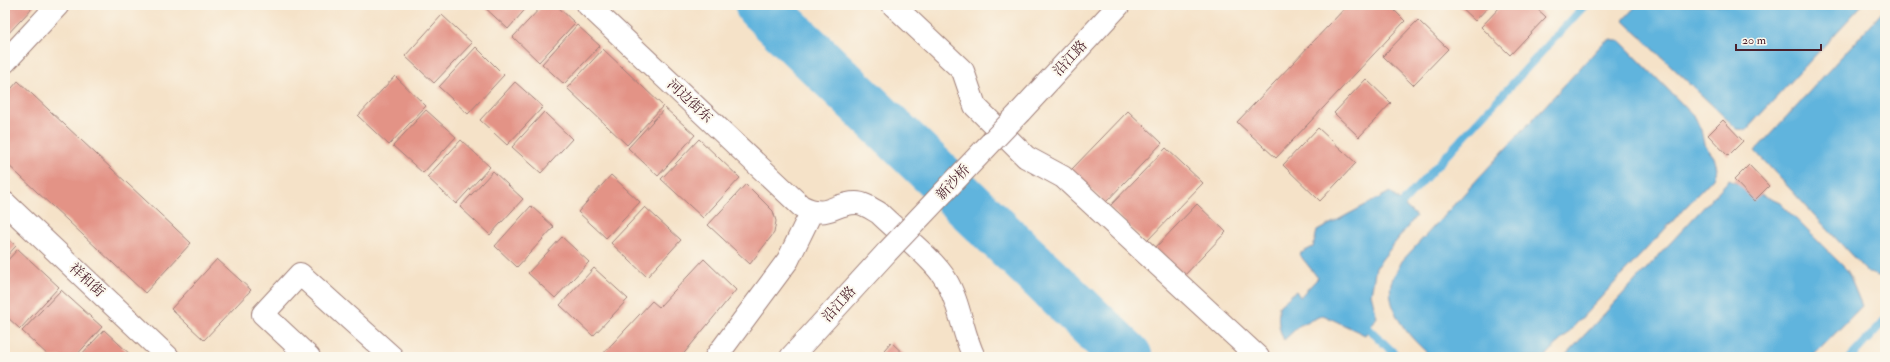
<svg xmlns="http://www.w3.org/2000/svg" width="1890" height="362" font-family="'IM FELL Double Pica','Noto Serif SC',serif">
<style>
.water{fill:#61b4dd;stroke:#566a84}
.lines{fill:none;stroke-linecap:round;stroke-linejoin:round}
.stream{stroke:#61b4dd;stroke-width:8}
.river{stroke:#61b4dd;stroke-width:51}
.building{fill:#e39386}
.minor-casing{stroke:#a0807a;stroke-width:24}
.minor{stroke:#fff;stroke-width:22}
.minor-bridge-casing{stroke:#a0807a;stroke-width:24;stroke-linecap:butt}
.minor-bridge{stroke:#fff;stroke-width:22}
.labels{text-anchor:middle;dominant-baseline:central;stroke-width:4;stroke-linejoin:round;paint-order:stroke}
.street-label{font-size:14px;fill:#4a1f2b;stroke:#fbf7ec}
</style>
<rect width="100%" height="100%" fill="#fbf7ec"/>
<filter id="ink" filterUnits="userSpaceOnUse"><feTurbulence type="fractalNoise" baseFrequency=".025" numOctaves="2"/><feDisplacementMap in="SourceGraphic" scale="8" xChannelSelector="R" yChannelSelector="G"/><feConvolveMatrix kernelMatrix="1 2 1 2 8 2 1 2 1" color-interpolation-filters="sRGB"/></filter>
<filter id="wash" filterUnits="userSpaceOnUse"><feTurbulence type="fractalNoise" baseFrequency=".012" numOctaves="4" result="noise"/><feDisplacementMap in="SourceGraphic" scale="16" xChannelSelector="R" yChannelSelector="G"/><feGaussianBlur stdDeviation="0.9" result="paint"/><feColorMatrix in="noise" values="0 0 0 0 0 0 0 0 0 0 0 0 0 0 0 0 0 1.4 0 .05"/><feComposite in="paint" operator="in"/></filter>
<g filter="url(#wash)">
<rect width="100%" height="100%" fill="#f5e2c8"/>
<path class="water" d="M1637,5H1862L1746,130L1737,129L1623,20Z
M1885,9V274L1878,276L1867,272L1755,151Z
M1612,39L1621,42L1695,117L1701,130L1704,144L1714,157L1717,168L1713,178L1545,357H1432C1411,339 1386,313 1391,283C1393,276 1399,268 1402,261L1604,42Z
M1729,180L1780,203L1847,270L1862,306L1812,357H1564Z
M1390,192L1416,216L1376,267L1371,294L1377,317L1365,335L1323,315L1300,325L1284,340C1278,328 1278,320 1279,306L1296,291L1300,297L1318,278L1299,254L1313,247L1317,231Z"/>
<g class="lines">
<path class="stream" d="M1397,209L1585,5
M1368,328L1398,357
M1851,357L1885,320"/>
<path class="river" d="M760,5L1127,357"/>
</g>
<g id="blocks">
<path class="building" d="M5,5H35L5,37Z
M482,5H529L508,29Z
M543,5H556L575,23L539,62L513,37Z
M1348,5H1389L1405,21L1276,158L1237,122Z
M1458,5H1490L1475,21Z
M1502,5H1533L1546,17L1510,55L1481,27Z
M442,15L472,43L434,83L405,56Z
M1418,20L1448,49L1413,85L1383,56Z
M577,25L600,46L564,84L542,64Z
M476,47L504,75L468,114L439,87Z
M603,49L663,106L627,145L567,88Z
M395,76L426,106L389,145L358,116Z
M1366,79L1391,103L1359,137L1334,113Z
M18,81L191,243L145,293L5,162V96Z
M515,82L543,107L507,145L480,120Z
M665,108L695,135L658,176L628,148Z
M426,110L456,137L423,173L393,146Z
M1128,111L1162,143L1105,203L1071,170Z
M544,112L572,139L541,173L512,147Z
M1723,120L1743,141L1728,156L1708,135Z
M1318,128L1356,163L1320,201L1283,165Z
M699,139L740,178L703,218L661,179Z
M461,140L490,167L456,204L427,177Z
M1166,148L1203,183L1146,242L1109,207Z
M1749,165L1769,186L1754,201L1734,180Z
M493,171L523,199L490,235L460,207Z
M611,175L640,202L606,238L578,212Z
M746,184L773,211L776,221L774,233L750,264L708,225Z
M1197,204L1226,232L1183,277L1154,249Z
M531,206L554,227L517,267L495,246Z
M645,207L681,240L647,277L611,243Z
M5,236L16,246L5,258Z
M562,237L589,262L555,298L528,273Z
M18,249L59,287L20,329L5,315V263Z
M217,259L251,290L204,340L171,309Z
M704,259L736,290L681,357H600L652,301L659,307Z
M594,268L628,299L593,336L560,305Z
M61,290L102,327L75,357H50L22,331Z
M104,330L133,357H79Z
M891,342L907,357H878Z"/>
</g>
</g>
<g filter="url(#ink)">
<use href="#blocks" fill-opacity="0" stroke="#a0807a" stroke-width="1"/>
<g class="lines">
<defs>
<path id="minor" d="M588,5L801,206C829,220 832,203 856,203C864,203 872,209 879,213C897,231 934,259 946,280C960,303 962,332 974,357
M893,5L963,71L975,106L1026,157L1063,177L1258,357
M5,62L58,5
M1020,112L1119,5
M5,203L168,357
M309,357L263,314L300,274L392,357
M716,357L788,260L812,211
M791,357L887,252"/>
</defs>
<use href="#minor" class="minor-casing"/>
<use href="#minor" class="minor"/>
<defs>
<path id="minor-bridge" d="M887,252L1020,112"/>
</defs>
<use href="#minor-bridge" class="minor-bridge-casing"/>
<use href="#minor-bridge" class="minor-bridge"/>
</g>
</g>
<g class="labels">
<g class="street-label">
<text transform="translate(1070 58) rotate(-47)">沿江路</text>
<text transform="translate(690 101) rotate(43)">河边街东</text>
<text transform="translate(953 182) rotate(-47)">新沙桥</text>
<text transform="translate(87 280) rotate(43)">祥和街</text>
<text transform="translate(839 304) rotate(-48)">沿江路</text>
</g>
</g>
<rect width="1890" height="362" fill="none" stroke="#fbf7ec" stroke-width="20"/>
<path d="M1736 44v6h85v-6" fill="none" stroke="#4a1f2b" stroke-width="2"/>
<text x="1742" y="44" font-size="12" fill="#4a1f2b" stroke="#fbf7ec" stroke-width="3" paint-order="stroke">20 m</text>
</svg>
